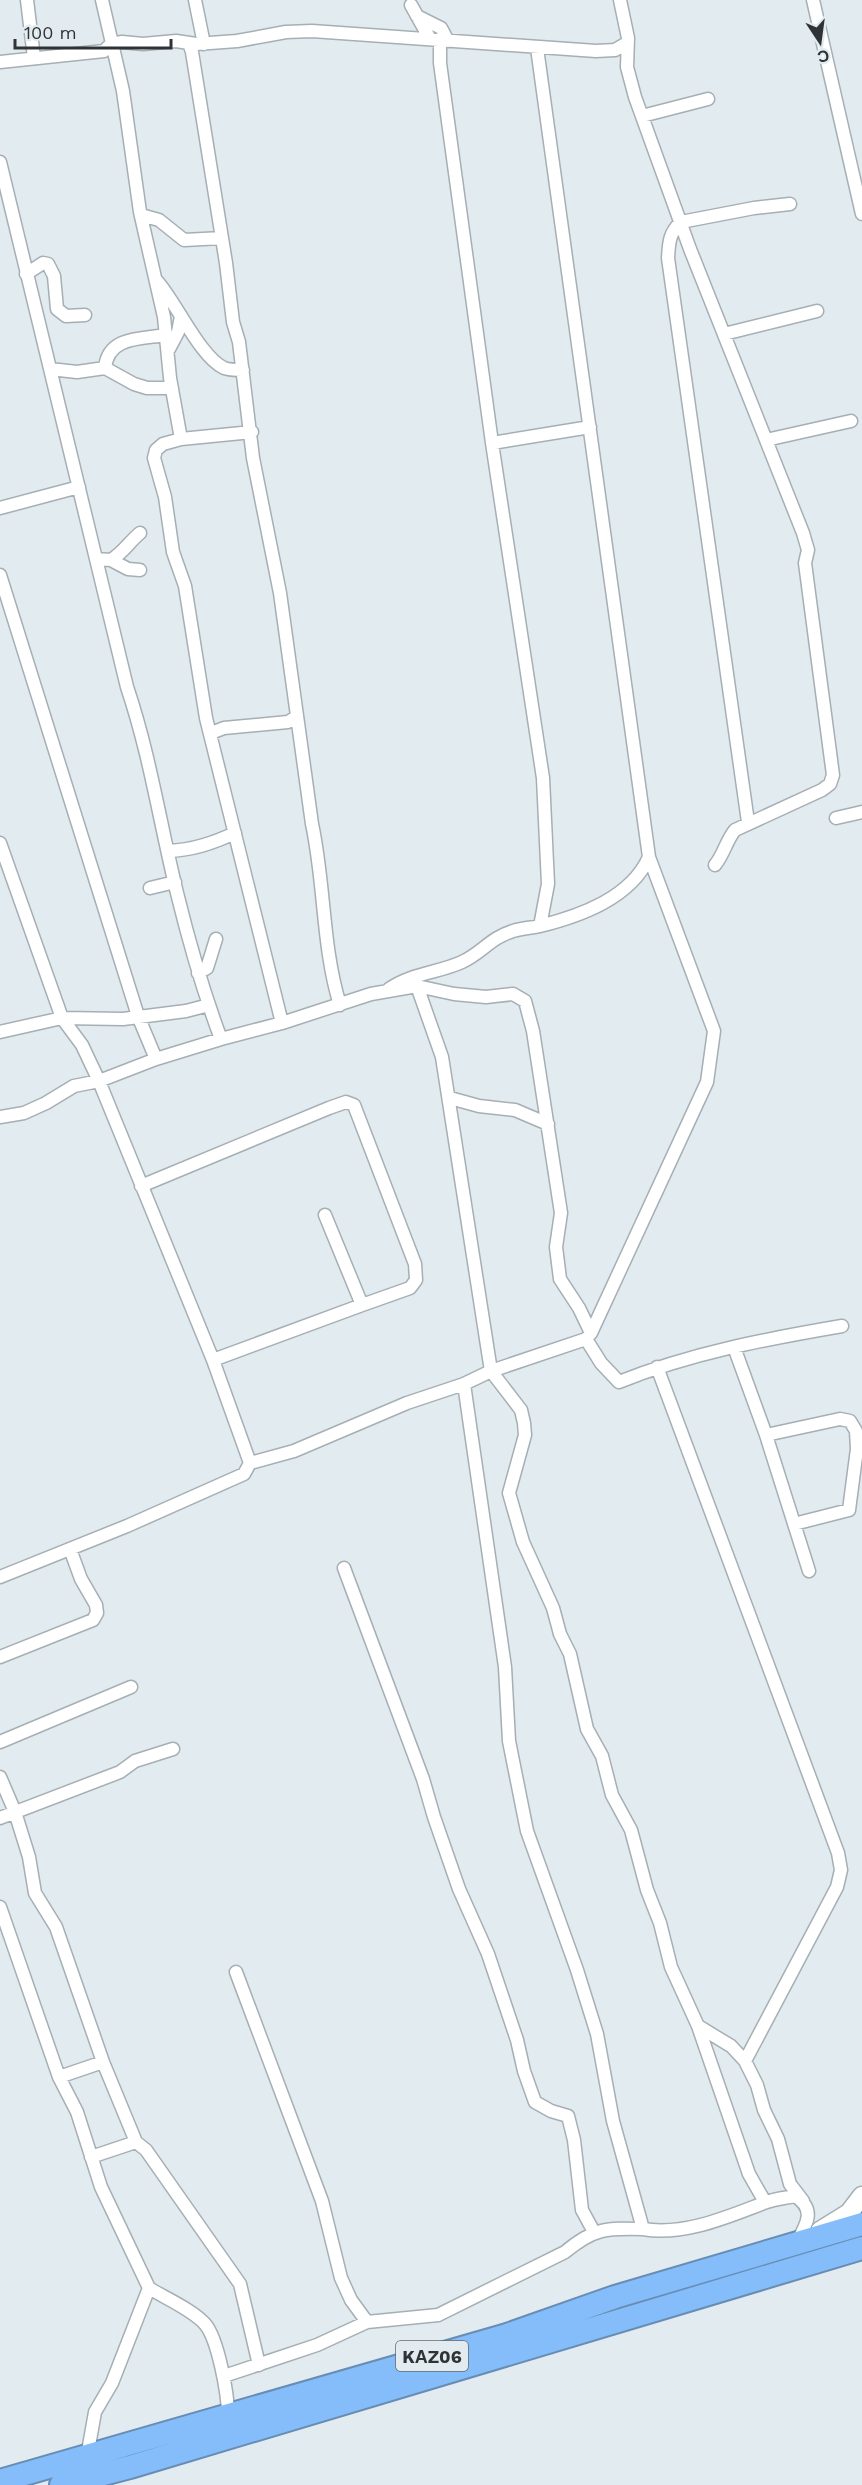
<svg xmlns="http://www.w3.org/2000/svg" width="862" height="2485" font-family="'Work Sans',sans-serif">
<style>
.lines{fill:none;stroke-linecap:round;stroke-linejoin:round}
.street-casing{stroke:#a6afb3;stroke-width:15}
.secondary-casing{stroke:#a6afb3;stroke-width:21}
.highway-casing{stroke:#678db5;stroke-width:26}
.street{stroke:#fff;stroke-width:12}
.secondary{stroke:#fff;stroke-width:18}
.highway{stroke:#85bdfa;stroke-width:22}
.labels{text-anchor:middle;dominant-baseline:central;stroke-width:4.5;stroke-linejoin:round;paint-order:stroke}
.shield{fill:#e2ebef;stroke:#656a6d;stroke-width:1.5}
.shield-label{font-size:18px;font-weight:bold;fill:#303335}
</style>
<rect width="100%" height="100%" fill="#e2ebef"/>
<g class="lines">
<defs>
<path id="street" d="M27,0L34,58
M102,0L123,91L140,212L164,317L170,378L181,439
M195,0L204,44
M620,0L628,38L627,67L635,97L690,249L803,533L808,550L805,563L833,775L830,784L822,790L735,830C726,841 724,854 715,865
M813,0L862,214
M411,5L430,39
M417,16L441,28L448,41
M440,40V63L492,443L543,778L548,884L540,926
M189,43L192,52L226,263L233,322L239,342L253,458L280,593L312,824C325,884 322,947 340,1005
M0,62L104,51L111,44L122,42L143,44L176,41L196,44L237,41L286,32L312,31L596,51L615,50L627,43
M642,116L708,99
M0,162L127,687C150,755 160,824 177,893C189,942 203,991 221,1039
M141,215L159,220L184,240L222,238
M26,274L43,263L48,264L54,276L57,309L66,316L85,315
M157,281C176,302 200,357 224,368C229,370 237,370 243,370
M724,334L817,311
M169,349L178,332L181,316
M105,368C108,336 141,339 166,335
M50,369L77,372L105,368L134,384L147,388H172
M252,432L181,439L163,444L156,450L154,458L165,497L173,552L185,586L206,718L282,1023
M766,440L851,421
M492,443L590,427
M0,508L79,487
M96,559L111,560L128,569L140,570
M111,560C124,552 130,541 140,533
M0,575L138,1016L156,1059L221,1039L282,1023L371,994L417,986L442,1057L491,1371L521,1410L524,1423L525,1435L509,1493L523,1542L553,1608L560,1634L570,1654L587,1729L602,1756L612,1795L631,1830L647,1890L660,1923L671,1967L698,2026L731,2046L745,2061L757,2085L764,2110L778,2139L790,2184L803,2201
M211,733L224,728L288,722L296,717
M836,818L862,812
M748,822L668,258C669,243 669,233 681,222L754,208L790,204
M0,843L62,1018L82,1045L99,1081L213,1360L250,1463L244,1474L127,1526L0,1577
M168,851C193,850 213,843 235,833
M150,888L175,882
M198,973L207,968L216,939
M417,986L454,994L486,997L513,994L525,1001L533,1031L561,1213L556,1247L560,1279L579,1308L591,1333
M389,989C412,973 438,973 462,962C482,953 490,938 513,931C522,928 531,928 540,926C580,916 631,898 649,857L537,48
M0,1032L62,1018L123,1019L186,1011L209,1005
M450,1098L479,1106L515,1110L548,1124
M0,1117L24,1113L46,1103L74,1086L99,1081L156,1059
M141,1186L329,1108L346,1102L354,1105L415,1264L416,1280L410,1288L362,1305
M586,1339L601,1363L619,1382C691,1353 766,1339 842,1326
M734,1347L766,1435L809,1571
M213,1360L362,1305L325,1215
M657,1367L838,1853L841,1870L837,1887L745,2061
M464,1384L505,1667L509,1741L527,1831L577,1970L597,2034L613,2121L643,2229C684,2236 727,2217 764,2203C773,2199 785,2198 795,2196C816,2209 807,2224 797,2242
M766,1435L840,1419L850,1421L856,1431L857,1449L862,1451
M250,1463L294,1451L407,1403L464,1384L491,1371L586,1339L591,1333L707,1082L714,1031L649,857
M794,1524L849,1510L857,1449
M344,1568L423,1779L434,1817L459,1889L488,1954L517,2040L524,2071L535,2102L551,2111L568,2116L574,2140L582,2210L594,2232
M0,1657L93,1620L97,1613L96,1605L81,1579L70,1549
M0,1742L131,1687
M0,1777L15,1812L29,1857L35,1893L56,1927L103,2062L136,2142L146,2150L240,2284L259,2365
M0,1818L120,1772L135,1761L173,1749
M0,1907L59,2077L77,2112L101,2187L149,2288L112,2383L95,2412L87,2457
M236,1972L322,2201L341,2278L351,2300L367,2322
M698,2026L749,2174L765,2202
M59,2077L103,2062
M91,2157L136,2142
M149,2288C165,2298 193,2310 205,2324C218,2339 228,2394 228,2415
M224,2376L317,2345L367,2322L438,2315L565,2252C594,2228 606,2228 643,2229"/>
<path id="secondary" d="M820,2231L849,2213L862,2196"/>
<path id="highway" d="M0,2481L507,2335L615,2297L862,2224
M61,2485L130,2467L862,2248"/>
</defs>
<use href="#street" class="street-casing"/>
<use href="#secondary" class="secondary-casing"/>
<use href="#highway" class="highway-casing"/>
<use href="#street" class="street"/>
<use href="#secondary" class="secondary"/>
<use href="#highway" class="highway"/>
</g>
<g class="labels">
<rect class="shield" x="396" y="2341" width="72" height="30" rx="4.5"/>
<g class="shield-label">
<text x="432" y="2356">KАZ06</text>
</g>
</g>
<g transform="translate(820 42) rotate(167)" stroke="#e2ebef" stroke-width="4.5" paint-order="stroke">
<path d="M0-4.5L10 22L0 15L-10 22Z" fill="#303335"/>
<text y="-9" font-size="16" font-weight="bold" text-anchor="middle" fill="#303335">С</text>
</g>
<path d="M15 39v9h156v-9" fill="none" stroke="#303335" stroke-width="3"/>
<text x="24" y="39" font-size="18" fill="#303335" stroke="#e2ebef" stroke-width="4.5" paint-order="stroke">100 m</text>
</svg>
